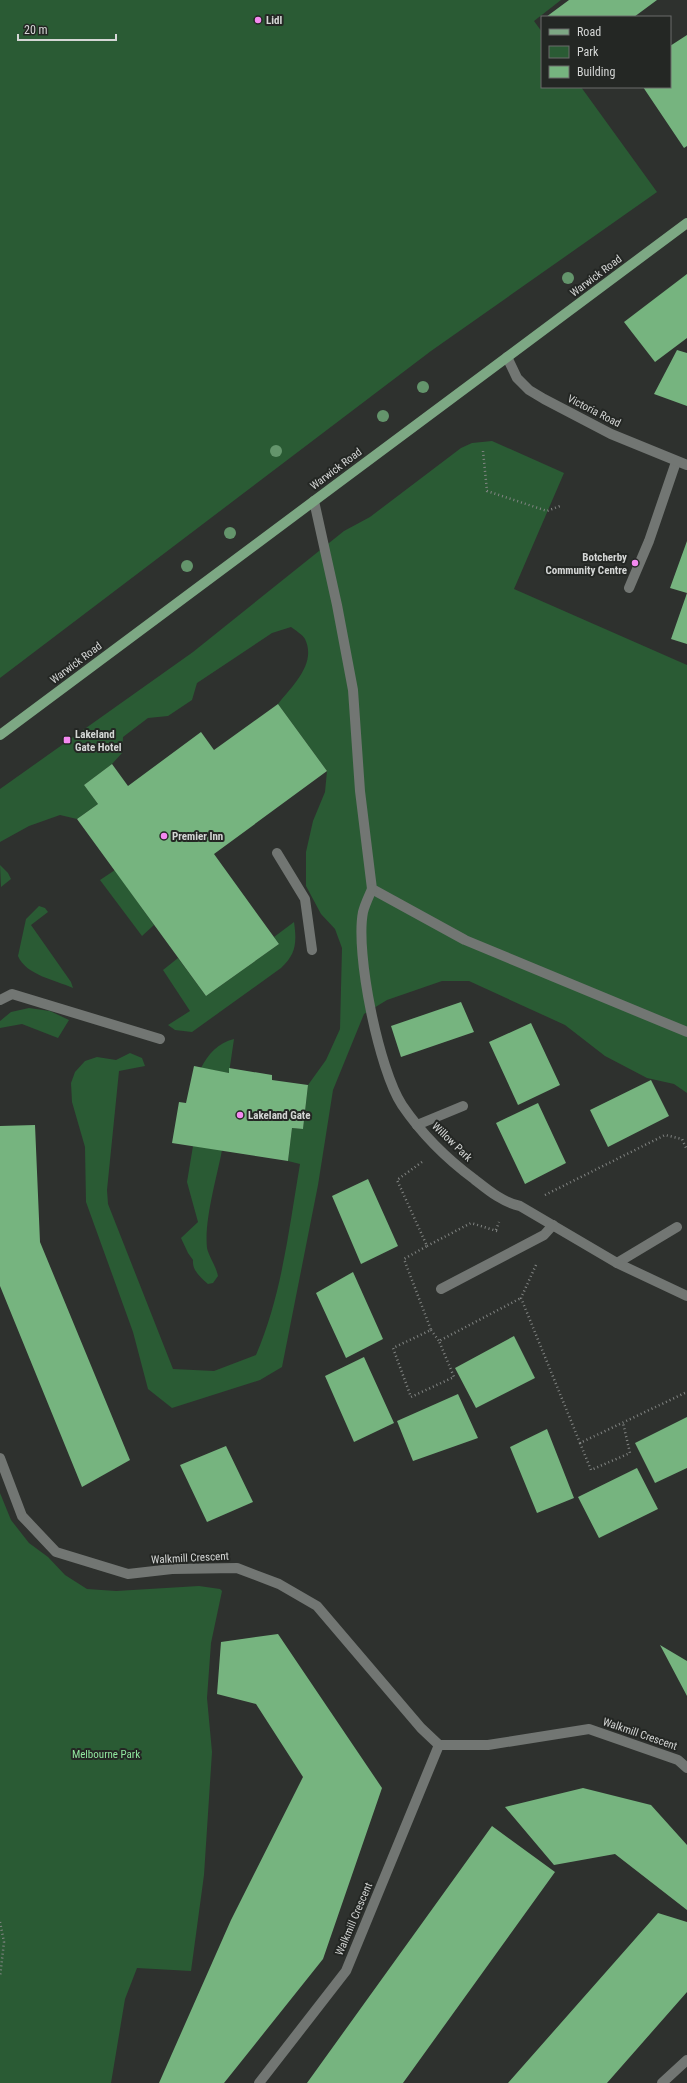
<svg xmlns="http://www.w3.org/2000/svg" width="687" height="2083" font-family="'Roboto Condensed',sans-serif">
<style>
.green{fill:#2a5b34}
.building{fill:#76b47f}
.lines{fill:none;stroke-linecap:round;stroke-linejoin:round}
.path{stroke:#828583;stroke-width:2.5;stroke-dasharray:1 3;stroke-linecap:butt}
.service{stroke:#727673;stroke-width:10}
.minor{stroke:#727673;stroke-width:10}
.primary{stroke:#7da884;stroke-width:10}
.tree{fill:#64956c}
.poi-dot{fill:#f489f0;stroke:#242724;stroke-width:1.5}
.labels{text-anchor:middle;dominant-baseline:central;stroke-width:4;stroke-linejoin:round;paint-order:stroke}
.poi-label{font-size:11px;font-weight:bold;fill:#d4d6d5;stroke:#242724;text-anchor:start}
.street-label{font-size:11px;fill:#d4d6d5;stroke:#242724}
.park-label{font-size:11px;fill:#90e69e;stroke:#242724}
</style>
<rect width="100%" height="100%" fill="#2e312e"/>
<path class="green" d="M0,0H561L534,21L542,32V87H581L657,192L431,351L0,678Z
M492,441L564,473L514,589L687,665V1093L674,1084L647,1078L605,1056L565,1025L469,981H442L387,1000L364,1014L333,1090L318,1185L282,1367L260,1380L172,1408L148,1389L133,1332L86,1202L85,1147L72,1102L71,1083L75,1072L85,1061L97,1057L116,1060L130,1053L142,1058L145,1066L119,1071L107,1190L108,1204L173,1369L214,1371L256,1355C282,1295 289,1228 300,1164L288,1161L292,1128L303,1129L308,1085L326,1060L340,1029L342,948L335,929L321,914L306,886V852L313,821L325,792L327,771L278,704C292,686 317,664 305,639C303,635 295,630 291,627L272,633L197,683L192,700L168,716L148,718L123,737L122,753L112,764L84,785L98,804L77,819L60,815L29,826L0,842V789L193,652L344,531L370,517L461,448L472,443Z
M0,865L8,873L11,879L1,887Z
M115,870L154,925L142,936L100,880Z
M39,906L45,908L48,912L31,925L71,982L73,988C55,980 26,975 18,956L26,919Z
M294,922C297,943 296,954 281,968L192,1032L175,1030L168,1025L190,1011L163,970L178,958L206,996L279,944L274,937Z
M29,1008L50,1011L69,1020L58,1038L22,1024L0,1028V1021L11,1012Z
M234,1039L229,1073L201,1068C208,1054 218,1043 234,1039Z
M193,1146L222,1150C217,1177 204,1220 207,1248C209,1257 216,1266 218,1276L213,1283L208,1284C200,1277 192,1270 193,1260L188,1253L181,1238L198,1222L187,1182Z
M0,1493L11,1520L29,1543L48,1557L65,1575L87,1589L116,1591L199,1586L220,1589L222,1591L211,1643L207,1698L212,1752L204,1875L191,1971L137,1968L125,1999L111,2083H0Z"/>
<path class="building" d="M569,0H657L634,17H546Z
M687,35V146L684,148L643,87H670V46Z
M687,274V338L655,362L624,322Z
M677,350L687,353V406L654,394Z
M687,541V644L671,639L687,593L670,588Z
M278,704L327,771L214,854L279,944L206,996L77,819L98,804L84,785L112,764L128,786L201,732L214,750Z
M461,1002L474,1032L401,1057L391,1026Z
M531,1023L560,1085L518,1105L489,1042Z
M194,1066L229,1073V1068L272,1075V1080L308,1085L303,1129L292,1128L288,1161L172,1143L179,1102L186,1103Z
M651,1080L669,1116L608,1147L590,1110Z
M538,1103L566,1163L525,1184L496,1123Z
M35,1125L40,1242L130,1460L82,1487L0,1286V1126Z
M368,1179L398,1246L361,1264L332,1196Z
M353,1272L383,1339L346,1358L316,1293Z
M514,1336L535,1378L476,1408L455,1368Z
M364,1357L394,1423L354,1442L325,1376Z
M458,1394L478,1438L413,1461L397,1421Z
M687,1417V1468L655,1483L635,1443Z
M547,1429L574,1498L537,1513L510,1447Z
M226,1446L253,1502L207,1522L180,1465Z
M637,1468L658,1509L599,1538L578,1497Z
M278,1634L382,1788L323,1959L224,2083H159L231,1920L303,1777L256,1704L217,1694L221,1642Z
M660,1645L687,1661V1696Z
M583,1788L651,1805L687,1845V1910L615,1854L554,1865L505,1807Z
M492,1826L555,1872L403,2083H307Z
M658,1913L687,1922V1992L607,2083H508Z"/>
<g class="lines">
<path class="path" d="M483,451L487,491L547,511L560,506
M422,1162L397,1180L427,1246L404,1259L431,1330L393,1348L411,1397L454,1377L439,1341L521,1298
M545,1195L665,1135L682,1139L687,1150
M496,1230L499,1222
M427,1246L471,1223L500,1232
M536,1265L521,1298L580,1443L687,1392
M431,1330L439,1341
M580,1443L591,1470L630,1453L623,1423
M0,1922L4,1942L0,1977"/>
<path class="service" d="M314,501L337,605L353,690L360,791L372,889L465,940L687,1032
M629,588L649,541L676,462
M277,853L305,899L312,950
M0,1000L12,994L160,1039
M417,1125L463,1106
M617,1263L677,1227
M441,1289L544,1235L553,1225"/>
<path class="minor" d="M507,357L517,378L529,390L544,399L611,434L687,465
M372,889C369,896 365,904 363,912C355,953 379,1070 402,1105C421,1133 447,1159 474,1179C488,1190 502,1202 520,1206L617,1263L687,1296
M0,1458L22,1516L56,1552L128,1574L172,1569L237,1568L279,1584L317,1606L421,1728L439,1745H488L589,1729L678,1760L687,1768
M259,2083L346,1971L439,1745
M662,2083L687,2060"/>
<path class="primary" d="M0,735L687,223"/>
</g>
<g class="tree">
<circle cx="568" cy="278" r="6"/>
<circle cx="423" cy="387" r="6"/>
<circle cx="383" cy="416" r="6"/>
<circle cx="276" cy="451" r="6"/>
<circle cx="230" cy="533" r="6"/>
<circle cx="187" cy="566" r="6"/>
</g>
<g class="poi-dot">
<circle cx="258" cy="20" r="4"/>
<circle cx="635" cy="563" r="4"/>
<rect x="63" y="736" width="8" height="8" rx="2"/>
<circle cx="164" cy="836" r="4"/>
<circle cx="240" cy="1115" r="4"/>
</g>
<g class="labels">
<g class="poi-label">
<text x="266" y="20">Lidl</text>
<text x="627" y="557" text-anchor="end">Botcherby<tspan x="627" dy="13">Community Centre</tspan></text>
<text x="75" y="734">Lakeland<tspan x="75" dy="13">Gate Hotel</tspan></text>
<text x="172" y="836">Premier Inn</text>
<text x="248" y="1115">Lakeland Gate</text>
</g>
<g class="street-label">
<text transform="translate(596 276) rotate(-37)">Warwick Road</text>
<text transform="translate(594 411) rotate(27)">Victoria Road</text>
<text transform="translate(336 469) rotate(-37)">Warwick Road</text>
<text transform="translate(76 663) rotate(-37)">Warwick Road</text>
<text transform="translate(452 1142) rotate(44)">Willow Park</text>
<text transform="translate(190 1558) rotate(-3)">Walkmill Crescent</text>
<text transform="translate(640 1734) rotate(19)">Walkmill Crescent</text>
<text transform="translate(354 1919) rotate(-67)">Walkmill Crescent</text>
</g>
<g class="park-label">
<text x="106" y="1754">Melbourne Park</text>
</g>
</g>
<rect x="541" y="16" width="130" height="72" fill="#242724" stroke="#6a6d6b"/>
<rect x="549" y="29" width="20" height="6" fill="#7da884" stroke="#6a6d6b"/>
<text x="577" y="36" font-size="12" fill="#d4d6d5">Road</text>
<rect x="549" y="46" width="20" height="12" fill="#2a5b34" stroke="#6a6d6b"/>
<text x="577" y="56" font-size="12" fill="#d4d6d5">Park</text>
<rect x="549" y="66" width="20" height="12" fill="#76b47f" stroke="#6a6d6b"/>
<text x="577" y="76" font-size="12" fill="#d4d6d5">Building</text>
<path d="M18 34v6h98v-6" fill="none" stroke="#d4d6d5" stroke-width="2"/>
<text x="24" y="34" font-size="12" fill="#d4d6d5" stroke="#242724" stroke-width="3" paint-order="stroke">20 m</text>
</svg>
